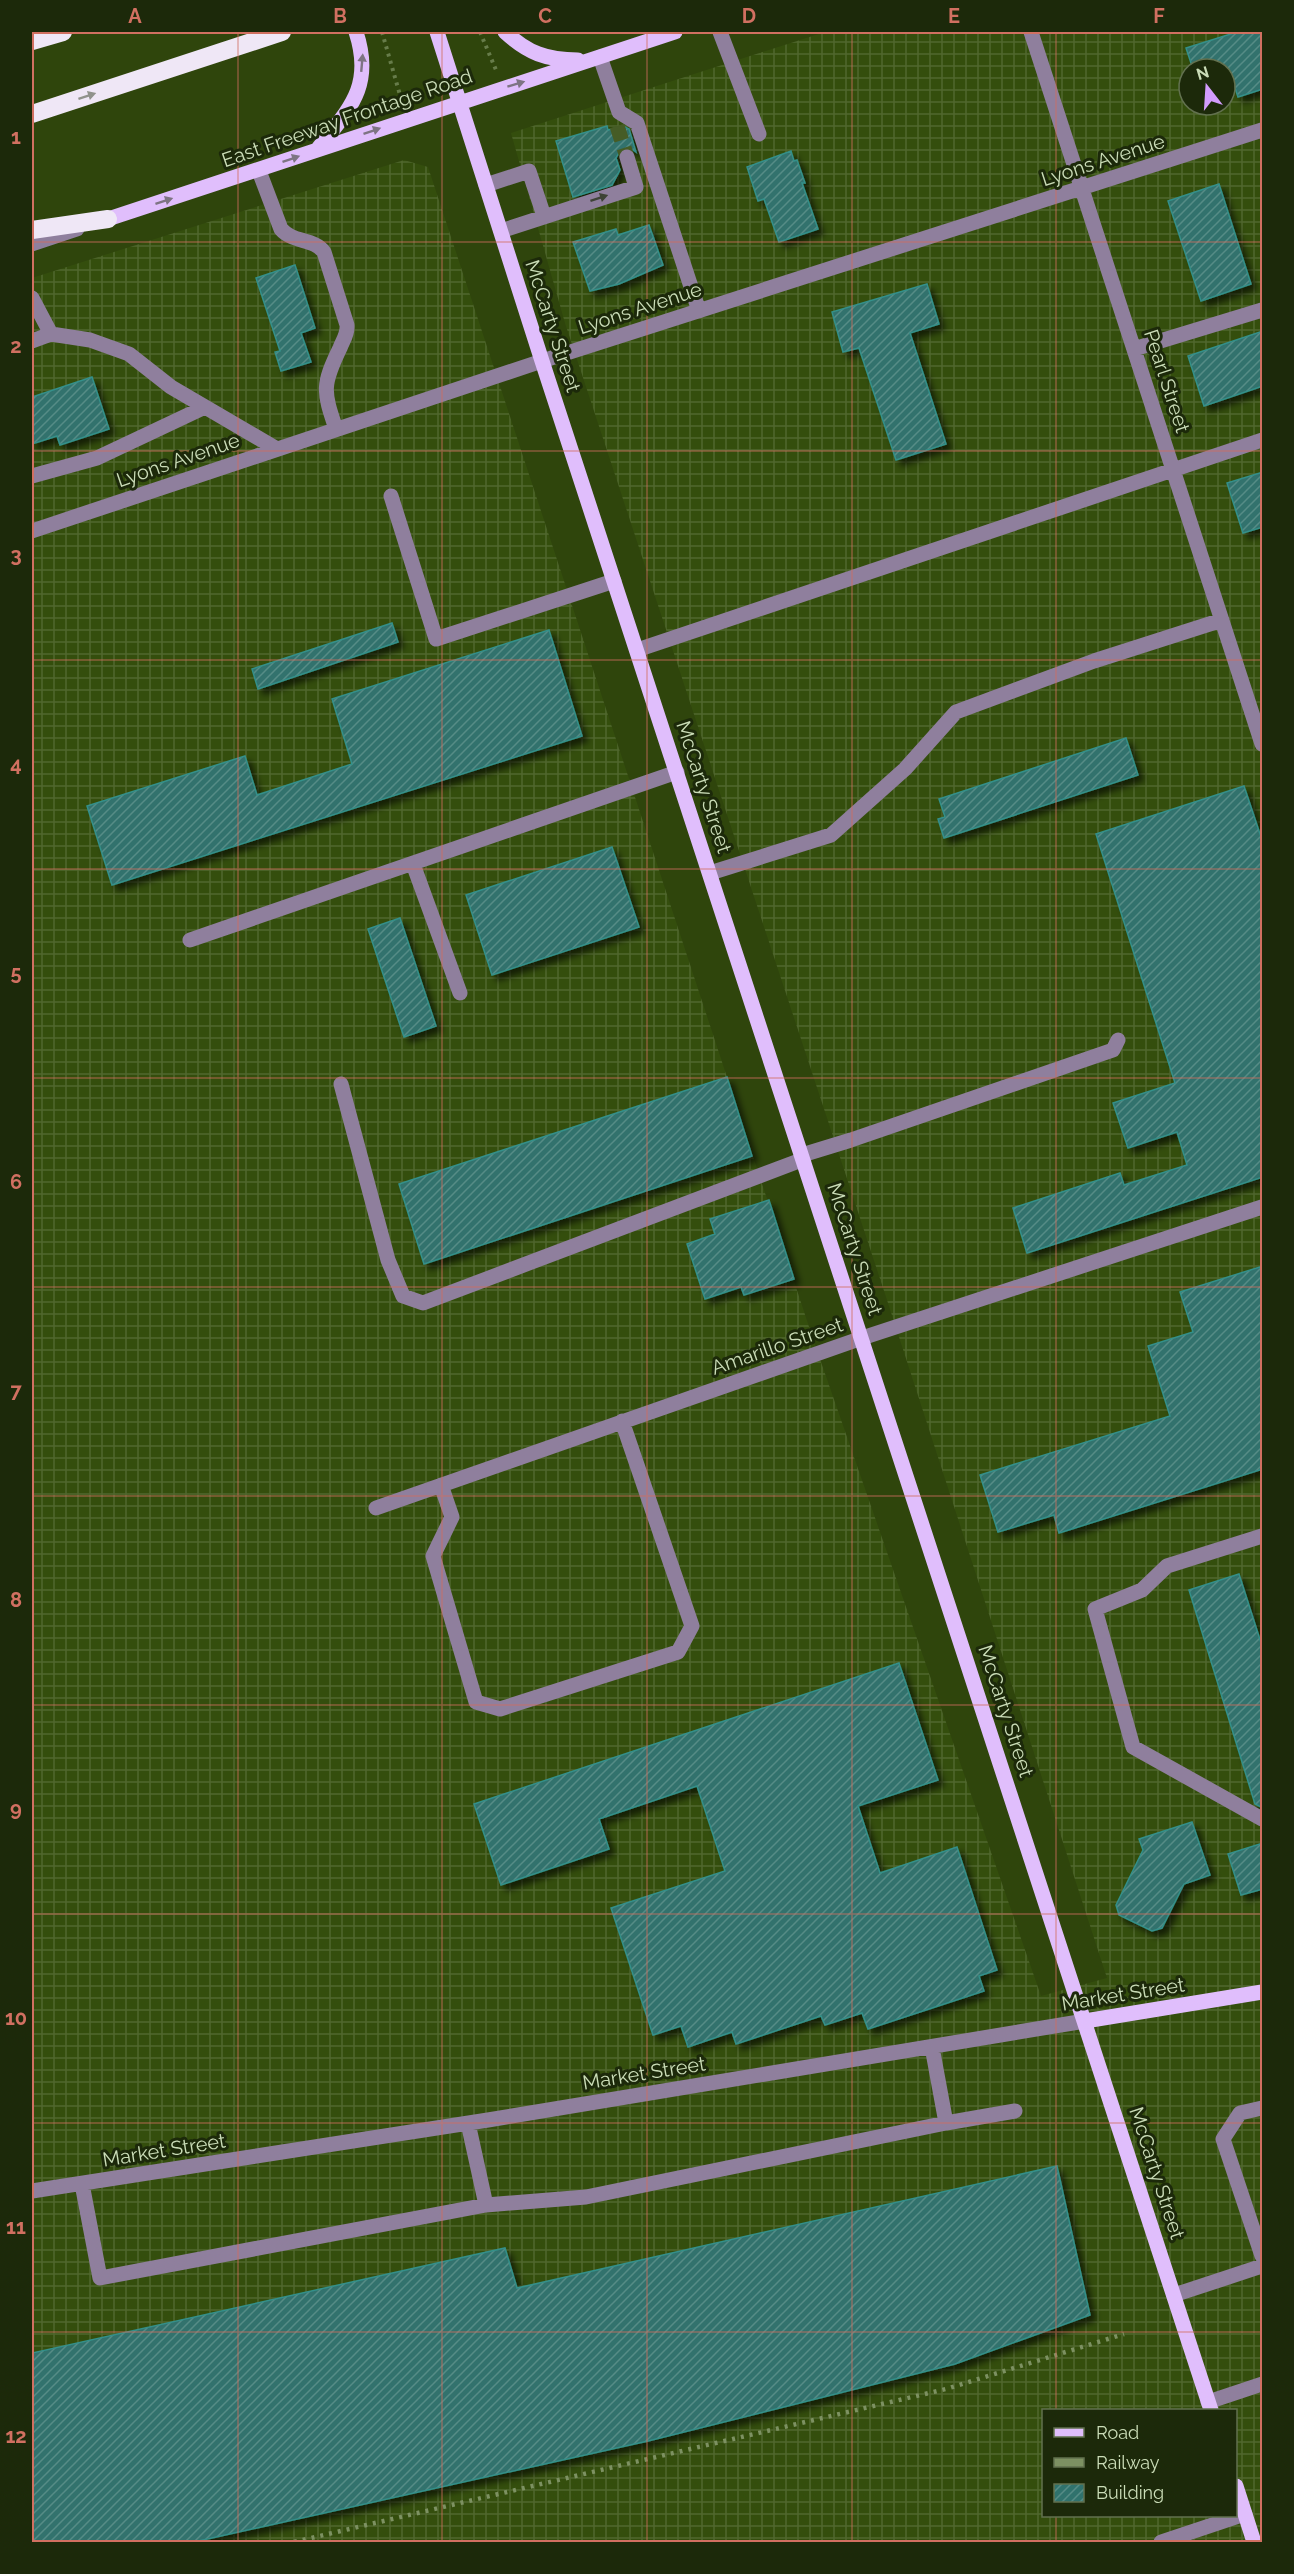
<svg xmlns="http://www.w3.org/2000/svg" width="1294" height="2574" font-family="Raleway,sans-serif">
<style>
.industrial{fill:url(#industrial-grid);fill-rule:evenodd}
.building{fill:url(#building-hatch);stroke:#34908a;stroke-width:1.5;filter:url(#shadow)}
.lines{fill:none;stroke-linecap:round;stroke-linejoin:round}
.minor-tunnel{stroke:#465c26;stroke-width:15;stroke-dasharray:15 8;stroke-linecap:butt}
.path{stroke:#677c4a;stroke-width:4;stroke-dasharray:3 4.5;stroke-linecap:butt}
.minor{stroke:#8f7f9d;stroke-width:15}
.major{stroke:#e0befc;stroke-width:15}
.highway{stroke:#efe7f6;stroke-width:18}
.rail{stroke:#7d9162;stroke-width:4.5;stroke-dasharray:3 6;stroke-linecap:butt}
.oneway{fill:#7e7483}
.oneway2{fill:#90928c}
.oneway3{fill:#3e4336}
.grid{fill:none;stroke:#d17061;stroke-width:1.5;stroke-opacity:0.55}
.labels{text-anchor:middle;dominant-baseline:central;stroke-width:6;stroke-linejoin:round;paint-order:stroke}
.street-label{font-size:20px;fill:#cadcb7;stroke:#1c290a}
.neatline{fill:none;stroke:#d17061;stroke-width:2}
.grid-label{font-size:20px;text-anchor:middle;font-weight:bold;fill:#d17061}
</style>
<defs>
<pattern id="industrial-grid" width="8" height="8" patternUnits="userSpaceOnUse" patternTransform="scale(1.5)"><rect width="8" height="8" fill="#344e0d"/><path d="M0 4h8M4 0v8" fill="none" stroke="#50672e"/></pattern>
<pattern id="building-hatch" width="6" height="6" patternUnits="userSpaceOnUse" patternTransform="scale(1.5)"><rect width="6" height="6" fill="#30726d"/><path d="M-1 1l2-2M0 6l6-6M5 7l2-2" fill="none" stroke="#568c86"/></pattern>
<filter id="shadow"><feDropShadow dx="5.5" dy="5.5" stdDeviation="3" flood-color="#0009"/></filter>
</defs>
<rect width="100%" height="100%" fill="#2f450c"/>
<path class="industrial" d="M825,32H1262V2542H32V278L404,160L428,167L813,1339L1041,1996L1107,1978L888,1303L565,323L511,133ZM1189,69H1225V105H1189ZM1044,2410H1236V2516H1044Z"/>
<path class="building" d="M1237,32H1263V89L1238,97L1229,69H1193L1186,48Z
M607,126L608,130L623,126L629,129L636,152L629,147L620,151L616,158L620,170L612,185L573,197L556,141Z
M791,151L794,161L797,160L805,183H802L818,229L779,242L764,199L758,201L747,167Z
M1219,184L1251,284L1201,301L1168,201Z
M649,225L663,265L619,284L590,291L573,242L616,229L618,235Z
M295,265L315,328L301,333L311,362L281,371L275,352L280,351L256,278Z
M927,284L939,324L910,333L946,444L896,460L859,348L843,352L832,312Z
M1263,331V386L1204,406L1188,356Z
M92,377L109,429L60,445L57,436L32,444V397Z
M1263,472V527L1243,533L1227,483Z
M392,623L398,642L258,689L252,669Z
M549,630L582,736L112,885L87,806L245,756L257,795L352,764L332,699Z
M1126,738L1138,775L944,838L938,819L945,817L939,799Z
M1244,786L1263,843V1177L1027,1253L1013,1208L1120,1173L1124,1185L1187,1165L1177,1132L1128,1148L1113,1103L1175,1083L1096,834Z
M612,847L639,927L492,975L466,895Z
M400,918L436,1026L404,1037L368,929Z
M727,1077L752,1156L424,1264L399,1184Z
M769,1200L794,1279L744,1295L741,1287L705,1299L687,1244L715,1234L710,1219Z
M1263,1266V1469L1059,1533L1054,1515L998,1532L980,1475L1170,1416L1148,1346L1193,1332L1180,1292Z
M1239,1574L1263,1649V1808L1255,1804L1189,1590Z
M899,1663L938,1780L858,1806L880,1873L957,1847L997,1970L979,1976L984,1991L868,2029L862,2013L825,2025L821,2016L736,2044L732,2032L688,2047L681,2026L653,2035L611,1908L725,1871L697,1786L599,1819L609,1849L501,1885L474,1804Z
M1192,1822L1210,1875L1184,1884L1162,1928L1152,1931L1119,1915L1116,1905L1143,1850L1139,1839Z
M1263,1843V1889L1241,1895L1228,1854Z
M1057,2166L1090,2315L955,2364L648,2441L194,2542H32V2353L505,2248L517,2288Z"/>
<g class="lines">
<path class="minor-tunnel" d="M617,126L627,157"/>
<path class="path" d="M382,32L402,102
M480,32L496,70"/>
<path class="minor" d="M720,32L759,134
M1031,32L1262,744
M600,57L619,112L637,123L699,311
M259,171L281,229C293,243 314,238 324,252L347,325C348,334 343,340 340,348C322,385 323,391 336,429
M486,185L529,171L544,216
M501,231L636,187L627,157
M32,244L77,229
M32,298L51,334L90,340L129,354L171,387L277,449
M32,341L51,334
M1134,349L1262,310
M32,476L97,458L205,407
M391,496L436,639L614,581
M32,531L542,361L1262,130
M637,650L1262,440
M413,864L460,993
M710,873L831,835L905,769L956,712L1094,661L1222,620
M190,940L677,772
M341,1084L388,1260L403,1296L423,1303L804,1159
M802,1155L851,1140L1113,1050L1118,1040
M441,1485L452,1517L433,1556L476,1702L500,1709L678,1652L692,1626L622,1421
M376,1508L862,1338L1262,1207
M1262,1536L1167,1566L1142,1590L1095,1609L1133,1747L1262,1819
M932,2047L946,2123L1015,2111
M1262,2108L1240,2113L1223,2139L1262,2256
M82,2184L100,2278L486,2205L468,2123
M32,2191L488,2120L1085,2021
M486,2205L586,2197L946,2123
M1174,2295L1262,2266
M1208,2402L1262,2384
M1161,2542L1245,2514"/>
<path class="major" d="M437,32L542,361L1211,2410
M505,32C528,53 546,60 578,60
M317,150C349,109 374,87 356,32
M108,219L675,32
M1085,2021L1262,1992
M1236,2486L1254,2542"/>
<path class="highway" d="M32,41L63,32
M32,114L282,32
M32,230L108,219"/>
<path class="rail" d="M294,2542L946,2389L1124,2334"/>
</g>
<defs><path id="oneway-solid" d="M-6-.8H1V-3.2L6.5 0L1 3.2V.8H-6Z" transform="scale(1.5)"/></defs>
<g class="oneway">
<use href="#oneway-solid" transform="translate(362 63) rotate(-85)"/>
<use href="#oneway-solid" transform="translate(516 84) rotate(-17)"/>
<use href="#oneway-solid" transform="translate(372 131) rotate(-19)"/>
<use href="#oneway-solid" transform="translate(291 159) rotate(-19)"/>
<use href="#oneway-solid" transform="translate(164 201) rotate(-18)"/>
</g>
<use class="oneway2" href="#oneway-solid" transform="translate(87 96) rotate(-18)"/>
<use class="oneway3" href="#oneway-solid" transform="translate(599 198) rotate(-18)"/>
<path class="grid" d="M238,32V2542M442,32V2542M647,32V2542M852,32V2542M1056,32V2410M32,242H1262M32,451H1262M32,660H1262M32,869H1262M32,1078H1262M32,1287H1262M32,1496H1262M32,1705H1262M32,1914H1262M32,2123H1262M32,2332H1262M1056,2516V2542"/>
<g class="labels">
<g class="street-label">
<text transform="translate(347 118) rotate(-19)">East Freeway Frontage Road</text>
<text transform="translate(1103 160) rotate(-18)">Lyons Avenue</text>
<text transform="translate(640 308) rotate(-18)">Lyons Avenue</text>
<text transform="translate(553 326) rotate(72)">McCarty Street</text>
<text transform="translate(1167 381) rotate(72)">Pearl Street</text>
<text transform="translate(178 460) rotate(-19)">Lyons Avenue</text>
<text transform="translate(704 787) rotate(72)">McCarty Street</text>
<text transform="translate(855 1249) rotate(72)">McCarty Street</text>
<text transform="translate(777 1346) rotate(-19)">Amarillo Street</text>
<text transform="translate(1006 1711) rotate(72)">McCarty Street</text>
<text transform="translate(1123 1994) rotate(-9)">Market Street</text>
<text transform="translate(644 2073) rotate(-9)">Market Street</text>
<text transform="translate(164 2150) rotate(-9)">Market Street</text>
<text transform="translate(1157 2173) rotate(72)">McCarty Street</text>
</g>
</g>
<rect width="1294" height="2574" fill="none" stroke="#1c290a" stroke-width="66"/>
<rect x="1042" y="2409" width="195" height="108" fill="#1c290a" stroke="#62714f" stroke-width="1.5"/>
<rect x="1054" y="2428" width="30" height="9" fill="#e0befc" stroke="#62714f" stroke-width="1.5"/>
<text x="1096" y="2439" font-size="18" fill="#cadcb7">Road</text>
<rect x="1054" y="2458" width="30" height="9" fill="#7d9162" stroke="#62714f" stroke-width="1.5"/>
<text x="1096" y="2469" font-size="18" fill="#cadcb7">Railway</text>
<rect x="1054" y="2484" width="30" height="18" fill="url(#building-hatch)" stroke="#62714f" stroke-width="1.5"/>
<text x="1096" y="2499" font-size="18" fill="#cadcb7">Building</text>
<g transform="translate(1207 87) rotate(343)"><circle r="28" fill="#1c290a" stroke="#62714f" stroke-width="1.5"/>
<path d="M0-4.5L10 22L0 15L-10 22Z" fill="#d29cfd"/>
<text y="-9" font-size="16" font-weight="bold" text-anchor="middle" fill="#cadcb7">N</text>
</g>
<rect x="33" y="33" width="1228" height="2508" class="neatline"/>
<g class="grid-label">
<text x="135" y="23">A</text>
<text x="340" y="23">B</text>
<text x="545" y="23">C</text>
<text x="749" y="23">D</text>
<text x="954" y="23">E</text>
<text x="1159" y="23">F</text>
<text x="16" y="144">1</text>
<text x="16" y="353">2</text>
<text x="16" y="562">3</text>
<text x="16" y="771">4</text>
<text x="16" y="980">5</text>
<text x="16" y="1189">6</text>
<text x="16" y="1398">7</text>
<text x="16" y="1607">8</text>
<text x="16" y="1816">9</text>
<text x="16" y="2025">10</text>
<text x="16" y="2234">11</text>
<text x="16" y="2443">12</text>
</g>
</svg>
